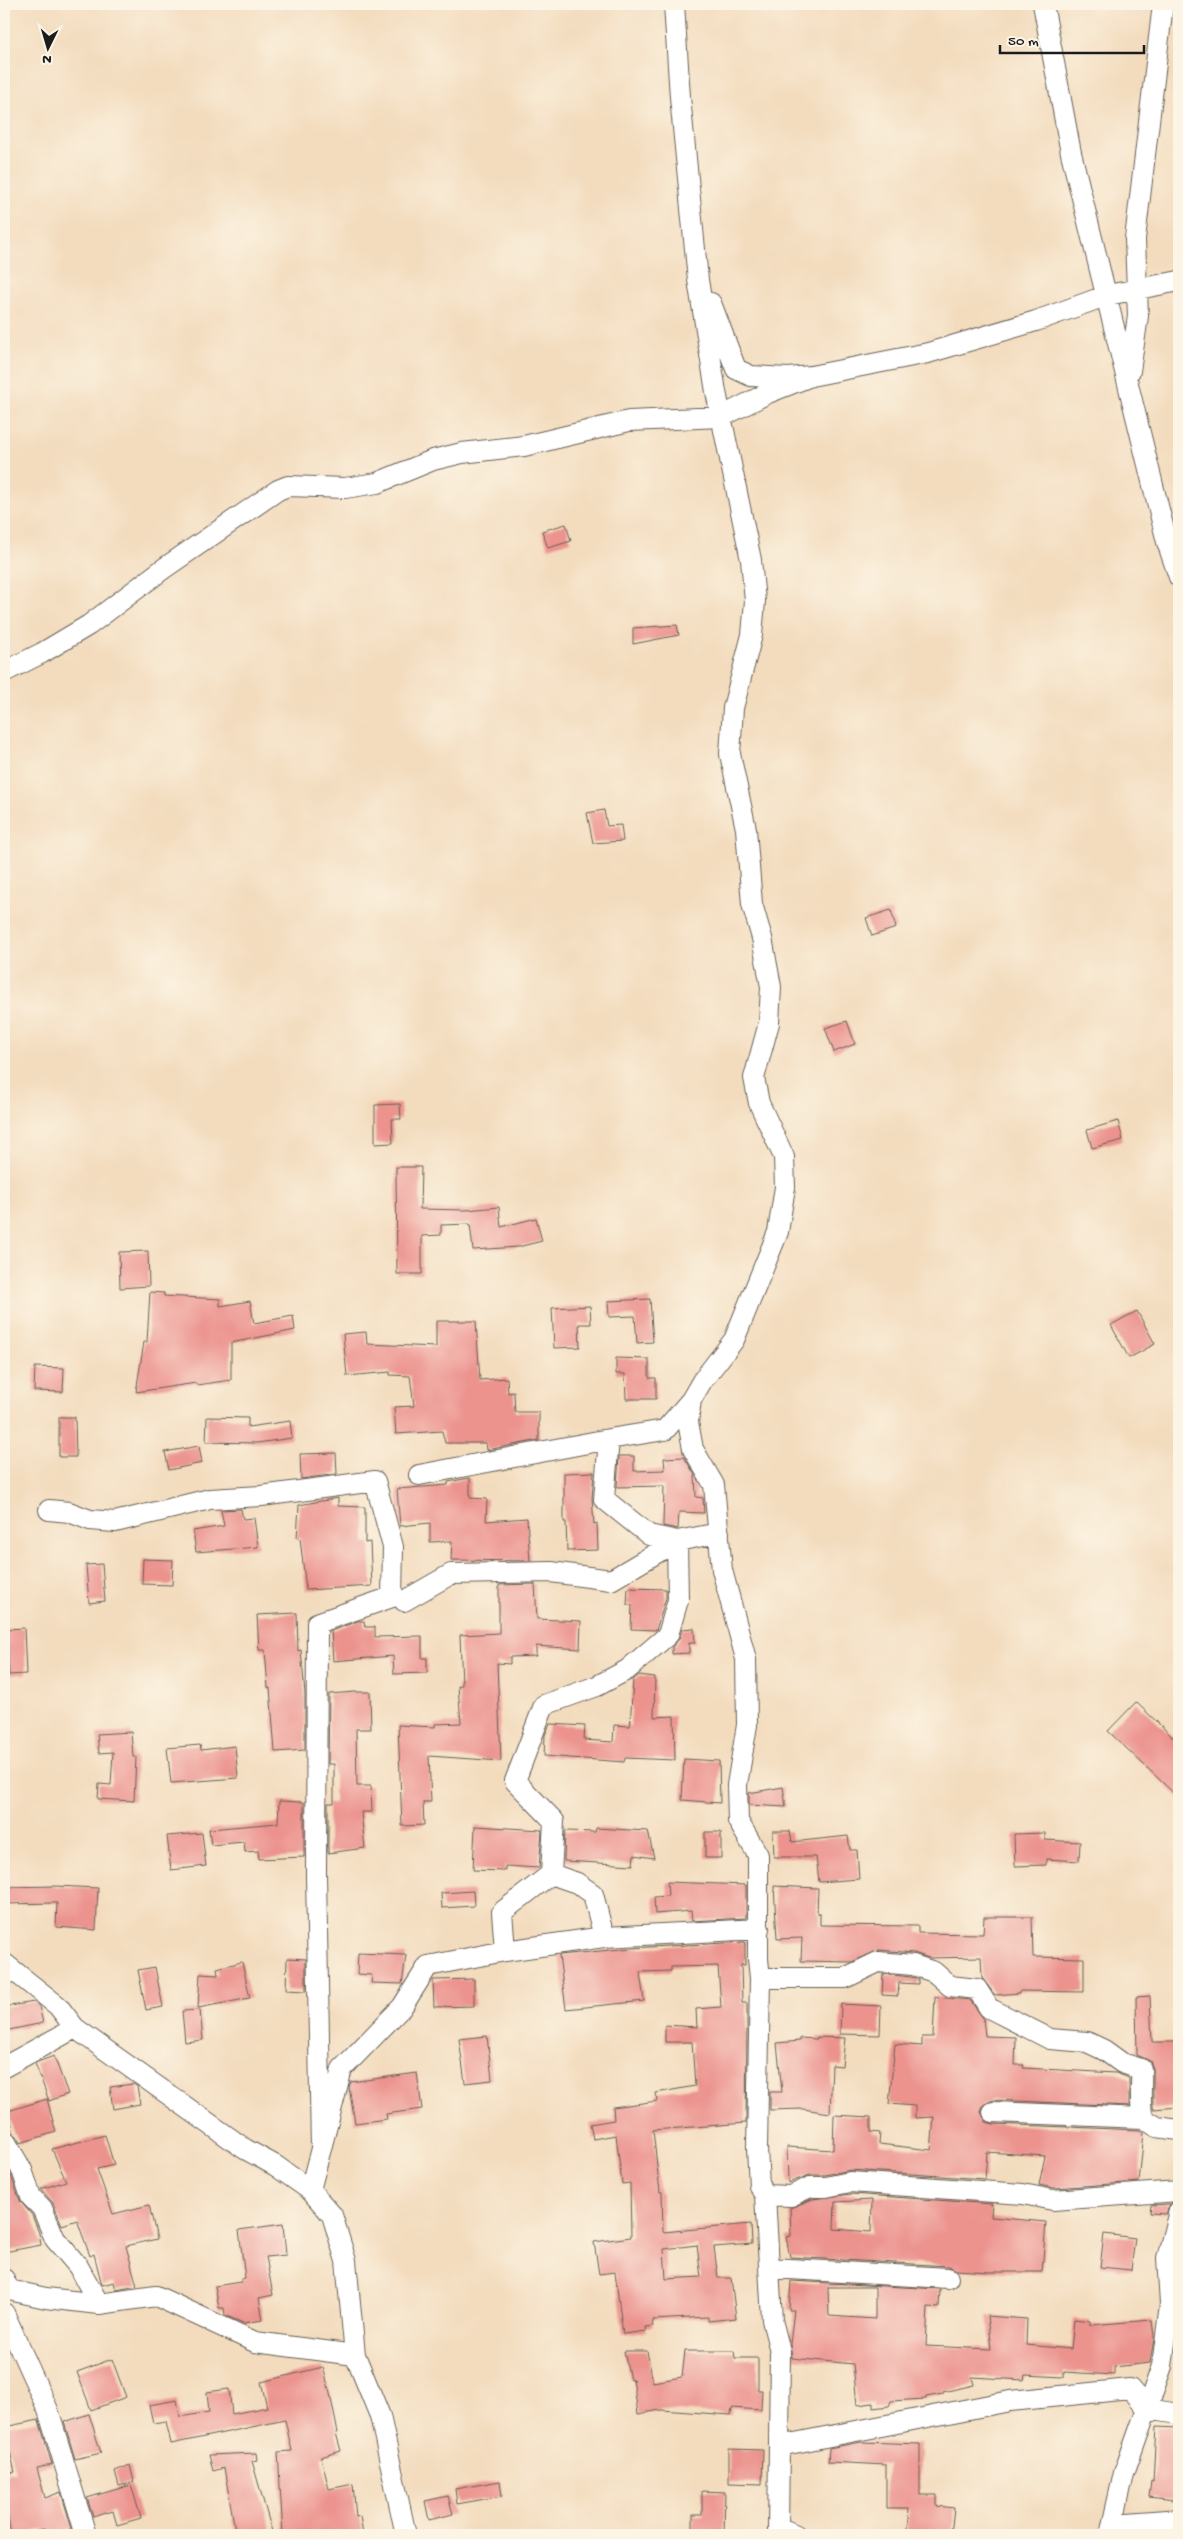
<svg xmlns="http://www.w3.org/2000/svg" width="1183" height="2539" font-family="'Gochi Hand',sans-serif">
<style>
.building{fill:#ec938e;fill-rule:evenodd}
.lines{fill:none;stroke-linecap:round;stroke-linejoin:round}
.minor-casing{stroke:#675f55;stroke-width:22}
.minor{stroke:#fff;stroke-width:20}
</style>
<rect width="100%" height="100%" fill="#fcf5e5"/>
<filter id="ink" filterUnits="userSpaceOnUse"><feTurbulence type="fractalNoise" baseFrequency=".02" numOctaves="2"/><feDisplacementMap in="SourceGraphic" scale="10" xChannelSelector="R" yChannelSelector="G"/><feConvolveMatrix kernelMatrix="1 2 1 2 8 2 1 2 1" color-interpolation-filters="sRGB"/></filter>
<filter id="wash" filterUnits="userSpaceOnUse"><feTurbulence type="fractalNoise" baseFrequency=".0096" numOctaves="4" result="noise"/><feDisplacementMap in="SourceGraphic" scale="20" xChannelSelector="R" yChannelSelector="G"/><feGaussianBlur stdDeviation="1.12" result="paint"/><feColorMatrix in="noise" values="0 0 0 0 0 0 0 0 0 0 0 0 0 0 0 0 0 1.4 0 .05"/><feComposite in="paint" operator="in"/></filter>
<g filter="url(#wash)">
<rect width="100%" height="100%" fill="#f3dcbe"/>
<g id="blocks">
<path class="building" d="M566,524L571,541L548,548L542,531Z
M677,625L679,635L633,644V628Z
M604,810L607,826L621,825L623,841L593,843L587,813Z
M891,910L896,928L872,936L866,918Z
M847,1021L855,1044L834,1052L825,1028Z
M400,1104L401,1119H392L393,1143L375,1144V1105Z
M1118,1121L1123,1140L1092,1148L1087,1130Z
M396,1167H421L420,1209L466,1210L499,1207L501,1227L536,1218L542,1241L518,1247L473,1250L470,1224L441,1225V1235L422,1236V1274H397Z
M148,1251L149,1286L120,1288L119,1252Z
M150,1292L164,1293V1296L220,1299V1306L250,1301L254,1323L293,1316L295,1330L231,1343V1380L197,1385L196,1383L136,1392L144,1342H147Z
M650,1299L653,1342L637,1343L635,1316L609,1317L608,1301Z
M590,1306L591,1324H579L580,1347L554,1348L552,1308Z
M1137,1311L1155,1344L1129,1358L1111,1325Z
M436,1321H476L480,1380L507,1378L508,1393L514,1392L515,1412H539V1440L487,1450L486,1443H445L442,1431L396,1434L394,1407L414,1406L410,1376L390,1375V1372L347,1376L343,1334L366,1332L367,1344L436,1347Z
M616,1358L649,1359V1378H656V1399H626L625,1374H616Z
M35,1367L64,1368L63,1392L34,1391Z
M59,1417H75L76,1457H59Z
M207,1417L248,1418V1427L290,1421L292,1438L257,1443L206,1442Z
M199,1446L202,1463L169,1470L165,1452Z
M336,1453L337,1474L301,1479L300,1454Z
M619,1456H634V1471L665,1470L664,1458L684,1457L695,1475L696,1497L703,1498L704,1513L679,1512L678,1529L663,1526L664,1486L617,1487Z
M594,1472L592,1498L594,1524L597,1523L598,1550L567,1551L566,1522H564V1473Z
M470,1478V1498L487,1499L486,1521L527,1518L530,1561L451,1560L452,1541L430,1542V1523L400,1526L397,1489L448,1485V1482Z
M338,1498V1506L365,1507V1543L370,1542L372,1586L306,1590L300,1538H297L299,1505Z
M241,1509L243,1519L254,1518L258,1547L196,1552L193,1531L224,1526L221,1510Z
M143,1559L173,1560L172,1585L142,1584Z
M102,1564L105,1601L89,1603L86,1565Z
M535,1584L537,1619L581,1621L580,1649L536,1646V1656L510,1657V1664L497,1663L501,1761L429,1756L431,1802H423L424,1825L402,1826L398,1725L435,1727V1724L461,1723L458,1686L462,1685L460,1635L499,1633V1585Z
M628,1588L666,1589V1598L656,1630L631,1629L632,1605H627Z
M297,1613L298,1651L301,1650L305,1694V1750L275,1752L270,1688H268L265,1650H259L257,1615Z
M358,1621H364L365,1627H375V1637L422,1636V1658H427V1673L394,1674L393,1656L333,1661L331,1631Z
M24,1628L26,1674L9,1675L7,1629Z
M694,1628L695,1643H689V1653L672,1654V1647L679,1639L682,1629Z
M639,1675L655,1677L654,1717L674,1716L675,1760L625,1758L624,1762L544,1756L545,1735L550,1724L585,1726L584,1740L613,1742L614,1725L630,1726L633,1680Z
M355,1692H370L371,1729H356L357,1786H371L372,1812H361L365,1848L328,1853V1803H334V1764H328L329,1694Z
M1136,1702L1179,1743V1798L1108,1731Z
M131,1732L133,1757H136L134,1801L98,1799L99,1784L111,1785L113,1752L99,1753L97,1734Z
M200,1745L201,1750L235,1746L238,1778L171,1783L167,1748Z
M684,1759L719,1761L720,1803L682,1800Z
M783,1787L786,1807L749,1805V1793Z
M279,1801L304,1802V1857L259,1859L258,1851L245,1852L244,1842L211,1845L209,1829L278,1823Z
M475,1826L542,1830L539,1868L505,1866V1871L473,1870Z
M596,1828L648,1831L654,1858L634,1855L633,1865L564,1861L565,1831L595,1832Z
M773,1831H790L792,1842L848,1836L850,1850H857L859,1879L819,1882L816,1857H774Z
M705,1832H721V1858H705Z
M202,1833L206,1866L171,1870L167,1836Z
M1045,1833V1840L1080,1842L1079,1861L1046,1859V1865L1015,1866L1014,1834Z
M667,1882L746,1885V1918L692,1921L691,1911L655,1914L654,1897L668,1896Z
M56,1886L98,1888L96,1930L56,1927L57,1903L4,1904V1887Z
M774,1886L818,1888L817,1914H820V1925L918,1926V1933L983,1934L984,1917H1032L1033,1957L1084,1958V1992L1019,1991V1993L995,1995L982,1978L981,1957L929,1958L914,1953L879,1950L852,1962L801,1961L802,1938L777,1939Z
M473,1891L474,1906L442,1908L441,1893Z
M745,1942V1965H741L742,2003H747V2024L746,2123L653,2130L660,2192H662L663,2232L751,2224L752,2244L714,2247L718,2278H731L736,2318L708,2321V2317L652,2320L653,2326L645,2327L646,2331L623,2334L615,2272L599,2274L594,2242L631,2237L630,2183L622,2184L616,2135L593,2139L590,2124L614,2120L613,2107L657,2101L656,2093L695,2086L692,2042H665V2025L697,2027L696,2009L721,2007L718,1966L671,1967V1971L640,1972L644,2001L566,2009L559,1955L631,1948ZM697,2245L701,2277L666,2279L664,2249Z
M358,1953L406,1955L402,1984L371,1983L372,1975L357,1974Z
M287,1958L306,1959V1991L286,1990Z
M242,1962L250,1998L198,2008L200,1974L218,1975L217,1968Z
M155,1967L163,2007L146,2010L138,1970Z
M883,1974L911,1977L918,1979V1984L899,1983L898,1996L882,1995Z
M474,1979V2006L434,2007L433,1980Z
M1150,1996L1152,2042H1179V2107L1153,2109V2068L1150,2061L1137,2055L1136,1997Z
M935,1997L970,2000L983,2018L985,2036L1016,2037L1015,2065H1024L1023,2068L1116,2073L1129,2078V2106L993,2100L983,2105L981,2112L986,2122L993,2124L1139,2130L1144,2133L1139,2182L1054,2188L1039,2185L1045,2156L987,2152L985,2179L851,2170L825,2175H810L788,2183L787,2147L833,2150L834,2115L871,2117V2132L880,2133L879,2144L931,2150L934,2117L915,2118V2106L889,2104L895,2044L922,2046V2037H933Z
M34,2002L39,2006L43,2023L4,2031V2007Z
M841,2004L881,2006L880,2035L840,2034Z
M200,2010L203,2040L185,2042L182,2011Z
M487,2036L492,2080L465,2083L459,2039Z
M817,2037L845,2038L842,2066L832,2065L830,2113L803,2109L770,2110V2092H782L777,2043L800,2041V2038L817,2039Z
M54,2056L68,2094L49,2101L35,2063Z
M417,2073L422,2109L386,2114L387,2119L355,2123L349,2087L351,2082Z
M133,2084L137,2086L140,2104L113,2109L110,2087Z
M47,2099L56,2132L20,2143L14,2133L8,2111Z
M105,2135L114,2165L97,2169L113,2214L149,2205L157,2239L126,2246L137,2286L116,2290L114,2282L102,2285L94,2254L90,2256L77,2220L62,2225L53,2203L41,2189L66,2181L52,2149Z
M4,2162L11,2175L20,2201L32,2215L39,2233L41,2245L4,2252Z
M851,2194L992,2204L991,2217L1046,2222L1042,2272H990L956,2270L949,2266L790,2257L786,2237L791,2236L790,2208L813,2199ZM872,2200L871,2232L834,2229L835,2202Z
M1170,2204L1166,2214L1150,2213L1151,2205Z
M283,2224L286,2255L266,2257L273,2295L259,2298L263,2320L243,2323L225,2315L224,2308H219L215,2286L241,2282V2279L245,2278L239,2230Z
M1104,2234L1135,2238L1131,2270L1100,2267Z
M791,2281L940,2289L939,2308L928,2307L926,2346L991,2349L987,2316L1027,2319L1026,2345L1071,2349L1074,2319L1090,2321V2325L1152,2320L1154,2337L1150,2363L1114,2367V2375L1064,2372V2377L1025,2375L1024,2380L972,2377L974,2385L943,2392V2394L926,2397V2399L891,2401L889,2406L873,2408V2403L857,2405L853,2364L792,2358L790,2344L794,2310H789ZM828,2287H875V2319L829,2316Z
M624,2351H647L653,2382L682,2377L685,2351H734L735,2358H758V2390H762L761,2410L732,2408L731,2415L661,2410L638,2414L633,2379L630,2380Z
M112,2359L126,2397L91,2410L77,2372Z
M323,2367L329,2389L338,2433H336L341,2451L321,2457L329,2489L353,2484L356,2517L360,2516L363,2535H283L278,2452L292,2451L285,2420L171,2444L166,2421L153,2423L149,2405L177,2400L180,2417L209,2412L207,2392L229,2389L232,2414L267,2407L261,2382Z
M89,2414L101,2453L75,2459L64,2422Z
M39,2420L52,2465L37,2468L45,2498L61,2492L72,2529L59,2535H47L44,2529L21,2535H11L4,2494V2474L15,2472L4,2427Z
M1156,2427L1179,2428V2476H1176L1173,2500L1149,2497L1151,2481L1153,2482Z
M862,2442L920,2444V2495H937V2506L954,2508L951,2535H906L909,2509H886V2465L828,2462L829,2448Z
M729,2449L763,2450L762,2484L729,2483Z
M256,2453L257,2460L252,2461L273,2535H236L224,2468L213,2471L209,2455Z
M130,2465L134,2482L119,2486L115,2471Z
M500,2481L502,2496L457,2504L455,2489Z
M131,2485L141,2518L117,2525L113,2511L93,2517L87,2498Z
M702,2491L725,2492L724,2535L693,2534V2515H702Z
M448,2496L453,2514L429,2520L425,2501Z"/>
</g>
</g>
<g filter="url(#ink)">
<use href="#blocks" fill-opacity="0" stroke="#675f55" stroke-width="1"/>
<g class="lines">
<defs>
<path id="minor" d="M1043,4L1071,153L1167,542L1179,577
M711,303L736,369L751,376L788,378L811,376L928,353L1036,321L1108,295L1179,281
M1130,371L1138,316L1135,239L1163,4
M4,672L42,653L89,625L163,569L278,490L288,486L345,488L377,483L433,460L462,453L524,446L629,421L721,417L768,393L811,376
M691,1400L688,1422L693,1449L714,1485L722,1570L746,1659L747,1725L737,1785L738,1821L758,1855V1959L760,1978L757,2148L759,2186L765,2195L772,2320L780,2351L778,2535
M419,1475L609,1439
M49,1510L69,1512L90,1520L115,1522L210,1499L261,1496L375,1481L393,1547L392,1597L317,1623L316,1874L321,2148
M404,1601L451,1574L551,1572L611,1580L677,1541L719,1533
M551,1874L577,1883L593,1894L604,1937
M505,1951L502,1912L551,1874L554,1821L515,1781L544,1705L597,1686L627,1670L668,1635L678,1600L677,1541L649,1535L604,1499L609,1439L665,1430L691,1400L702,1381L734,1340L778,1232L785,1187L784,1157L759,1103L754,1078L769,1023L771,987L762,938L752,904L746,829L730,754L733,708L752,635L755,601L751,560L716,392L698,280L680,97L674,4
M4,1963L58,2006L75,2028L245,2149L276,2166L310,2190L332,2215L346,2261L355,2355L380,2416L406,2535
M760,1978H845L878,1962L913,1965L934,1972L950,1986L977,1989L989,2008L1050,2039L1087,2042L1104,2050L1122,2063L1141,2069C1142,2085 1139,2104 1143,2118L1157,2127L1179,2130
M4,2067L75,2028
M993,2112L1143,2118
M4,2139L22,2170L31,2197L42,2208L55,2239L78,2266L99,2304
M310,2190L342,2069L402,2007L428,1966L505,1951L604,1937L759,1929
M765,2195L791,2196L810,2187H826L850,2182L1023,2194L1053,2200L1179,2191
M771,2268L948,2278
M4,2279L9,2290L46,2298L99,2304L156,2296L255,2342L355,2355
M4,2313L48,2410L86,2535
M779,2446L1010,2401L1130,2389L1147,2409L1179,2414
M1114,2524L1179,2519
M778,2527L796,2535
M1110,2535L1124,2473L1162,2366L1170,2304L1167,2258L1179,2211"/>
</defs>
<use href="#minor" class="minor-casing"/>
<use href="#minor" class="minor"/>
</g>
</g>
<rect width="1183" height="2539" fill="none" stroke="#fcf5e5" stroke-width="20"/>
<g transform="translate(48 48) rotate(185)" stroke="#fcf5e5" stroke-width="4" paint-order="stroke">
<path d="M0-4L9 19L0 12L-9 19Z" fill="#1c1c1c"/>
<text y="-8" font-size="14" font-weight="bold" text-anchor="middle" fill="#1c1c1c">N</text>
</g>
<path d="M1000 45v8h144v-8" fill="none" stroke="#1c1c1c" stroke-width="2.5"/>
<text x="1008" y="45" font-size="15" fill="#1c1c1c" stroke="#fcf5e5" stroke-width="4" paint-order="stroke">50 m</text>
</svg>
